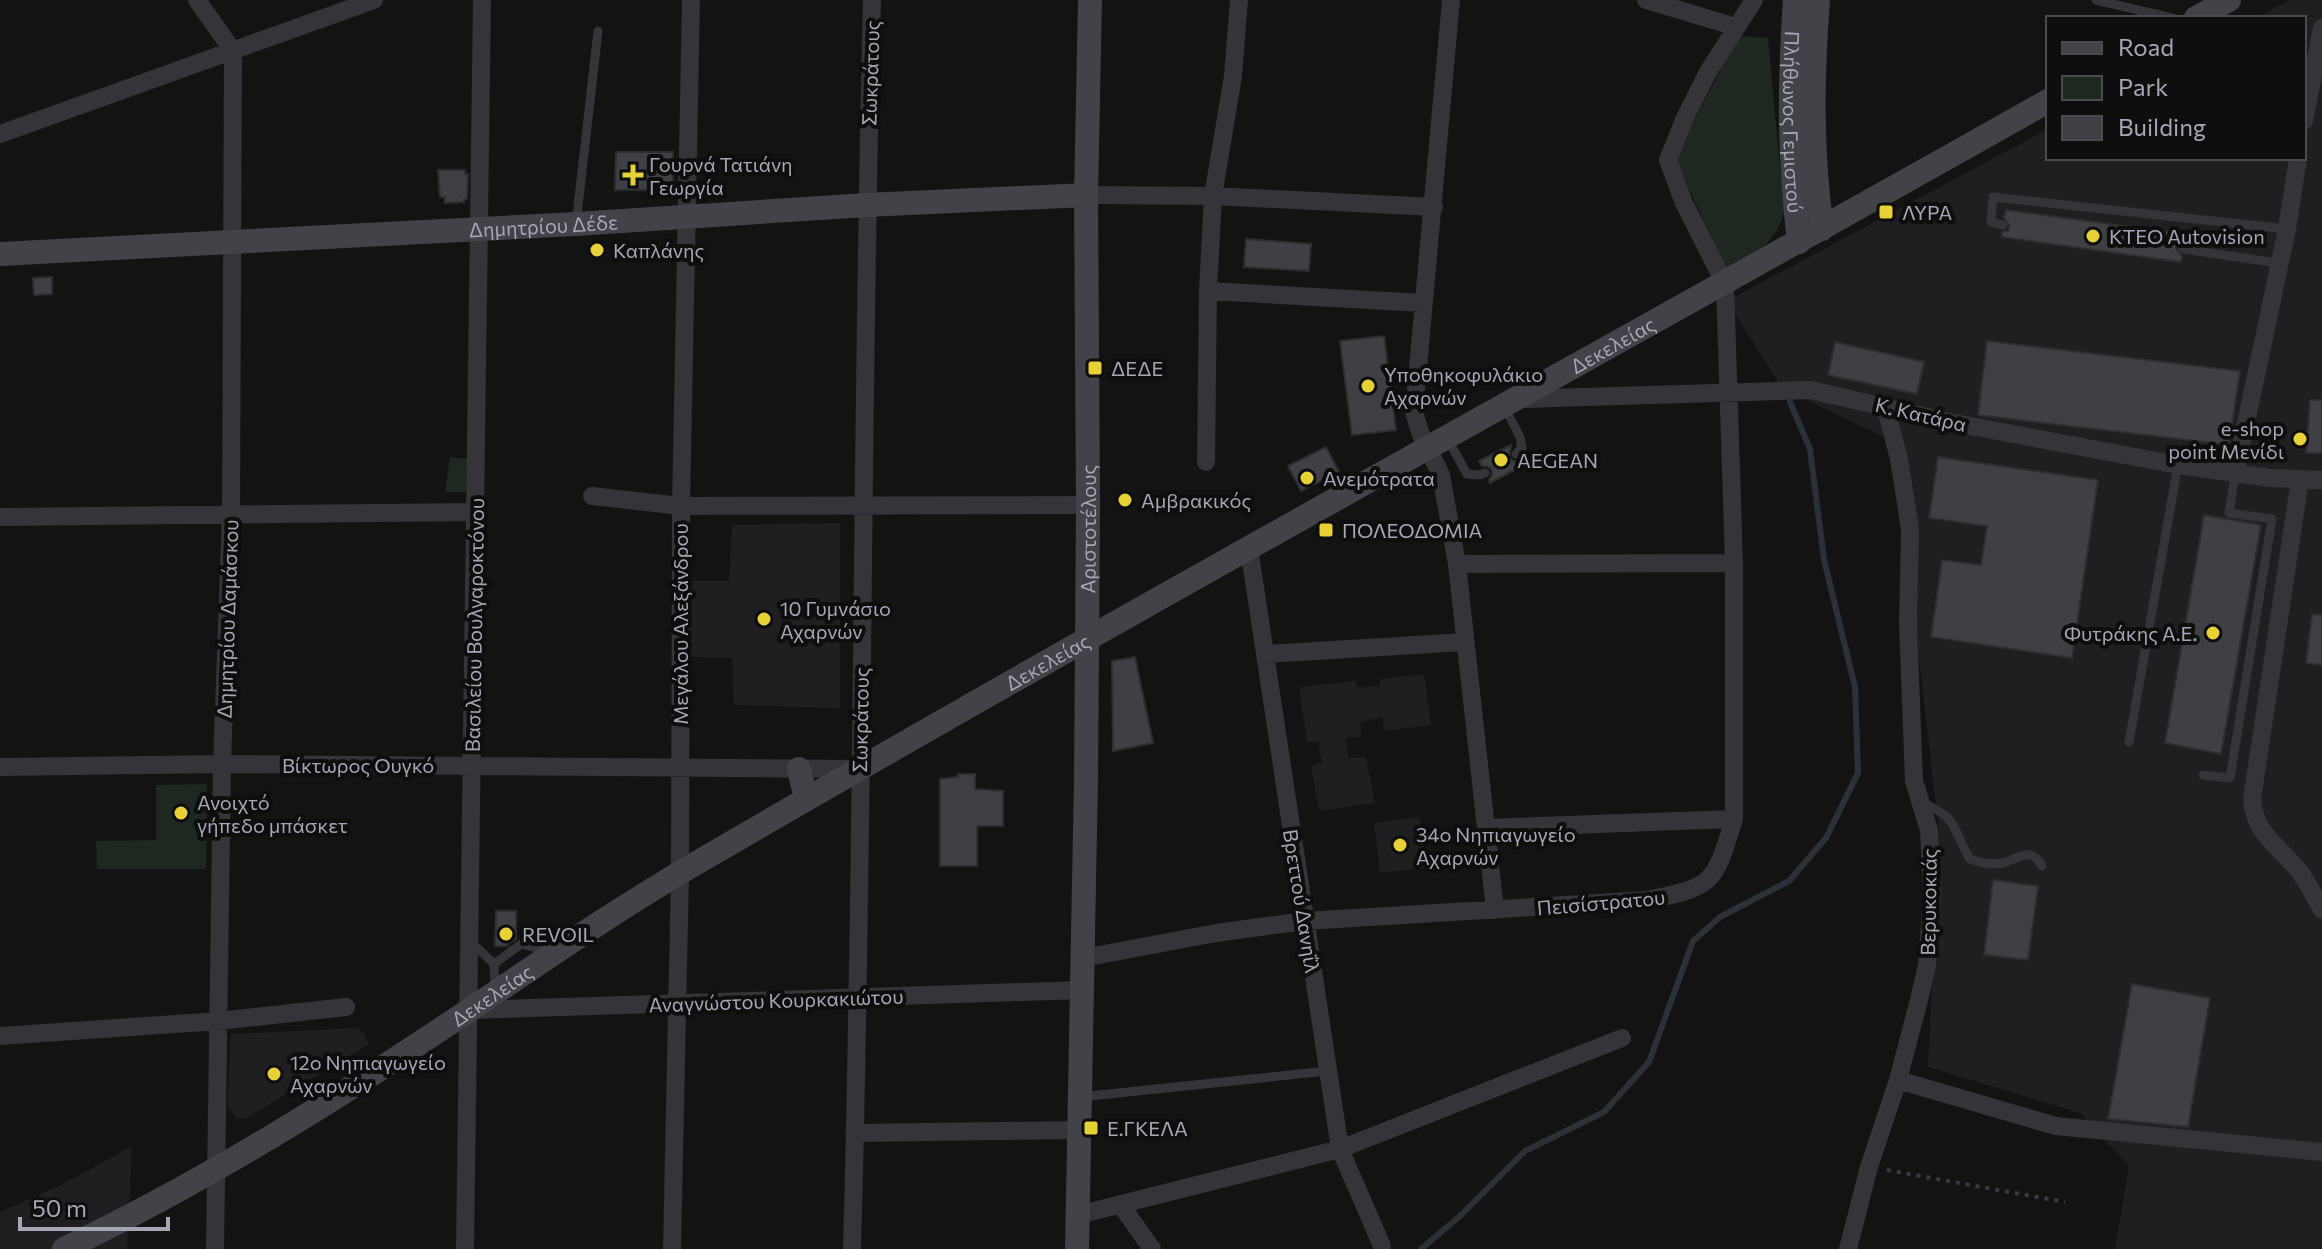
<svg xmlns="http://www.w3.org/2000/svg" width="2322" height="1249" font-family="Commissioner,sans-serif">
<style>
.built{fill:#1f1f21}
.green{fill:#1f2721}
.lines{fill:none;stroke-linecap:round;stroke-linejoin:round}
.stream{stroke:#2c3139;stroke-width:6}
.building{fill:#3f4044;stroke:#2e2d30;stroke-width:2}
.path{stroke:#3a3b40;stroke-width:4;stroke-dasharray:4 6;stroke-linecap:butt}
.lane{stroke:#343439;stroke-width:9}
.street{stroke:#343439;stroke-width:18}
.secondary{stroke:#424249;stroke-width:24}
.poi-dot{fill:#e8d037;stroke:#0e0e0f;stroke-width:3}
.labels{text-anchor:middle;dominant-baseline:central;stroke-width:8;stroke-linejoin:round;paint-order:stroke}
.street-label{font-size:20px;fill:#a5a7b4;stroke:#0e0e0f}
.poi-label{font-size:20px;fill:#a5a7b4;stroke:#0e0e0f;text-anchor:start}
</style>
<rect width="100%" height="100%" fill="#131314"/>
<path class="built" d="M2289,0H2322V1249H2115L2129,1166L2080,1113L1928,1067L1939,831L1894,442L1782,388L1727,301L2048,129V158H2304V18H2256Z
M840,523V708L734,705L732,658L688,657L690,581H729L732,525Z
M1424,674L1431,725L1385,731L1382,717L1360,722L1361,737L1345,738L1349,758L1366,757L1375,803L1319,811L1311,767L1322,762L1318,742H1307L1299,687L1355,681L1358,688L1380,685V679Z
M1420,817L1426,868L1380,873L1374,823Z
M357,1028L364,1033L369,1044L245,1119H237L227,1105L231,1034Z
M132,1146L127,1249H0V1212L61,1185Z"/>
<path class="green" d="M1738,36L1768,38L1784,211C1776,245 1754,255 1726,270L1675,158Z
M450,457L468,459V492H445Z
M207,784L206,869H97L96,841L156,840V785Z"/>
<g class="lines">
<path class="stream" d="M1421,1249L1460,1216L1525,1151L1604,1112L1649,1062L1693,941L1720,917L1789,881L1826,838L1858,773L1855,687L1824,560L1810,449L1790,402"/>
</g>
<path class="building" d="M616,152H673V190H615Z
M438,170H465V174H468L467,199H464V202L445,203V197H440Z
M2006,210L2185,234L2184,242L2178,244L2176,249L2182,256L2181,262L2002,237V232L2008,231L2010,226L2004,218Z
M1246,239L1311,244L1309,271L1244,267Z
M52,277V294L34,295L33,278Z
M1384,336L1396,430L1352,435L1340,341Z
M1987,341L2240,371L2229,445L1978,415Z
M1835,342L1924,362L1917,394L1828,375Z
M2310,400H2322V453H2306Z
M1511,445L1509,457L1513,461L1520,460L1522,466L1490,483L1489,480L1492,475V470L1487,466H1482L1479,461Z
M1326,447L1339,472L1301,491L1288,466Z
M1938,457L2098,480L2072,658L1931,637L1942,560L1981,565L1987,526L1929,518Z
M2204,515L2261,525L2221,754L2165,743Z
M2312,614L2322,615V665L2306,663Z
M1135,657L1153,743L1113,751L1112,661Z
M958,774H975V789L1003,791V826H977V866H940V779L958,777Z
M1993,880L2038,886L2028,960L1984,955Z
M496,911H516V939L506,946H495Z
M2132,984L2210,998L2188,1127L2108,1119Z"/>
<g class="lines">
<path class="path" d="M1887,1170L2065,1202"/>
<path class="lane" d="M2096,0L2172,18
M576,224L598,31
M2003,225L1991,222L1993,197L2287,229
M2183,249L2278,263
M1505,408L1520,437L1522,448L1516,454
M1447,438L1467,474L1480,475L1485,473
M2129,742L2178,465
M2203,775L2230,778L2272,519L2229,513L2235,475
M1923,803C1961,820 1951,828 1970,859C1982,863 1990,865 2002,863C2019,859 2030,845 2042,866
M470,941L494,964
M495,991L494,964L521,944L549,951
M1080,1097L1328,1071"/>
<path class="street" d="M197,0L233,51L231,513L222,764L215,1249
M1451,0L1414,412L1420,432L1441,475L1457,564L1495,910
M1646,0L1736,27
M2304,121L2322,28
M0,134L374,0
M1086,195L1213,196L1434,207
M1208,291L1423,303
M1520,399L1811,390L1944,421L2178,465L2270,478L2322,480
M1206,462L1208,291L1213,196L1233,76L1239,0
M2235,475L2287,229L2298,158
M2300,479L2252,799C2255,835 2278,845 2299,871C2308,883 2315,897 2322,910
M592,496L681,506L1088,505
M0,517L476,512
M1249,548L1340,1149L1382,1246
M1457,564L1734,563
M1266,654L1464,642
M0,767L222,764L860,769
M1486,828L1734,819
M1083,958L1216,933L1305,921L1647,900C1714,887 1714,884 1734,819V563L1725,284L1684,203L1668,160L1684,120L1708,72L1754,0
M469,1010L1083,990
M0,1036L219,1021L346,1007
M1898,1080L2056,1126L2322,1152
M855,1133L1080,1130
M1121,1205L1152,1249
M1078,1215L1340,1149L1622,1038
M465,1249L482,0
M672,1249L680,873L681,506L691,0
M852,1249C864,833 861,416 872,0
M1848,1249L1869,1167L1898,1080L1919,1000L1927,965L1932,896L1929,830L1914,781L1908,623L1910,529L1899,459L1885,405"/>
<g class="secondary">
<path id="s1" d="M1795,0C1789,85 1789,157 1799,242"/>
<path d="M1818,0C1812,78 1811,151 1822,229"/>
<path d="M2196,18L2229,0"/>
<path id="s2" d="M0,254L576,224L866,205L1086,195"/>
<path d="M799,769L806,799"/>
<path id="s3" d="M64,1249C206,1181 340,1097 471,1009C544,960 616,910 693,865C1141,604 1596,356 2048,101"/>
<path id="s4" d="M1077,1249L1086,778L1088,505L1086,195L1090,0"/>
</g>
</g>
<g class="poi-dot">
<path d="M629 163h8v8h8v8h-8v8h-8v-8h-8v-8h8z"/>
<rect x="1878" y="204" width="16" height="16" rx="4"/>
<circle cx="2093" cy="236" r="8"/>
<circle cx="597" cy="250" r="8"/>
<rect x="1087" y="360" width="16" height="16" rx="4"/>
<circle cx="1368" cy="386" r="8"/>
<circle cx="2300" cy="439" r="8"/>
<circle cx="1501" cy="460" r="8"/>
<circle cx="1307" cy="478" r="8"/>
<circle cx="1125" cy="500" r="8"/>
<rect x="1318" y="522" width="16" height="16" rx="4"/>
<circle cx="764" cy="619" r="8"/>
<circle cx="2213" cy="633" r="8"/>
<circle cx="181" cy="813" r="8"/>
<circle cx="1400" cy="845" r="8"/>
<circle cx="506" cy="934" r="8"/>
<circle cx="274" cy="1074" r="8"/>
<rect x="1083" y="1120" width="16" height="16" rx="4"/>
</g>
<g class="labels">
<g class="street-label">
<text transform="translate(870 73) rotate(-88)">Σωκράτους</text>
<text stroke="none"><textPath href="#s1" startOffset="122">Πλήθωνος Γεμιστού</textPath></text>
<text stroke="none"><textPath href="#s2" startOffset="544">Δημητρίου Δέδε</textPath></text>
<text stroke="none"><textPath href="#s3" startOffset="1794">Δεκελείας</textPath></text>
<text transform="translate(1921 414) rotate(13)">Κ. Κατάρα</text>
<text stroke="none"><textPath href="#s4" startOffset="720">Αριστοτέλους</textPath></text>
<text transform="translate(227 619) rotate(-88)">Δημητρίου Δαμάσκου</text>
<text transform="translate(680 624) rotate(-90)">Μεγάλου Αλεξάνδρου</text>
<text transform="translate(474 625) rotate(-89)">Βασιλείου Βουλγαροκτόνου</text>
<text stroke="none"><textPath href="#s3" startOffset="1146">Δεκελείας</textPath></text>
<text transform="translate(860 720) rotate(-89)">Σωκράτους</text>
<text x="358" y="765">Βίκτωρος Ουγκό</text>
<text transform="translate(1302 901) rotate(81)">Βρεττού Δανηΐλ</text>
<text transform="translate(1601 902) rotate(-5)">Πεισίστρατου</text>
<text transform="translate(1928 902) rotate(-89)">Βερυκοκιάς</text>
<text stroke="none"><textPath href="#s3" startOffset="498">Δεκελείας</textPath></text>
<text transform="translate(776 1000) rotate(-2)">Αναγνώστου Κουρκακιώτου</text>
</g>
<g class="poi-label">
<text x="649" y="164">Γουρνά Τατιάνη<tspan x="649" dy="23">Γεωργία</tspan></text>
<text x="1902" y="212">ΛΥΡΑ</text>
<text x="2109" y="236">ΚΤΕΟ Autovision</text>
<text x="613" y="250">Καπλάνης</text>
<text x="1111" y="368">ΔΕΔΕ</text>
<text x="1384" y="374">Υποθηκοφυλάκιο<tspan x="1384" dy="23">Αχαρνών</tspan></text>
<text x="2284" y="428" text-anchor="end">e-shop<tspan x="2284" dy="23">point Μενίδι</tspan></text>
<text x="1517" y="460">AEGEAN</text>
<text x="1323" y="478">Ανεμότρατα</text>
<text x="1141" y="500">Αμβρακικός</text>
<text x="1342" y="530">ΠΟΛΕΟΔΟΜΙΑ</text>
<text x="780" y="608">10 Γυμνάσιο<tspan x="780" dy="23">Αχαρνών</tspan></text>
<text x="2197" y="633" text-anchor="end">Φυτράκης Α.Ε.</text>
<text x="197" y="802">Ανοιχτό<tspan x="197" dy="23">γήπεδο μπάσκετ</tspan></text>
<text x="1416" y="834">34o Νηπιαγωγείο<tspan x="1416" dy="23">Αχαρνών</tspan></text>
<text x="522" y="934">REVOIL</text>
<text x="290" y="1062">12ο Νηπιαγωγείο<tspan x="290" dy="23">Αχαρνών</tspan></text>
<text x="1107" y="1128">Ε.ΓΚΕΛΑ</text>
</g>
</g>
<rect x="2046" y="16" width="260" height="144" fill="#0e0e0f" stroke="#4a4b51" stroke-width="2"/>
<rect x="2062" y="42" width="40" height="12" fill="#424249" stroke="#4a4b51" stroke-width="2"/>
<text x="2118" y="56" font-size="24" fill="#a5a7b4">Road</text>
<rect x="2062" y="76" width="40" height="24" fill="#1f2721" stroke="#4a4b51" stroke-width="2"/>
<text x="2118" y="96" font-size="24" fill="#a5a7b4">Park</text>
<rect x="2062" y="116" width="40" height="24" fill="#3f4044" stroke="#4a4b51" stroke-width="2"/>
<text x="2118" y="136" font-size="24" fill="#a5a7b4">Building</text>
<path d="M20 1217v12h148v-12" fill="none" stroke="#a5a7b4" stroke-width="4"/>
<text x="32" y="1217" font-size="24" fill="#a5a7b4" stroke="#0e0e0f" stroke-width="6" paint-order="stroke">50 m</text>
</svg>
